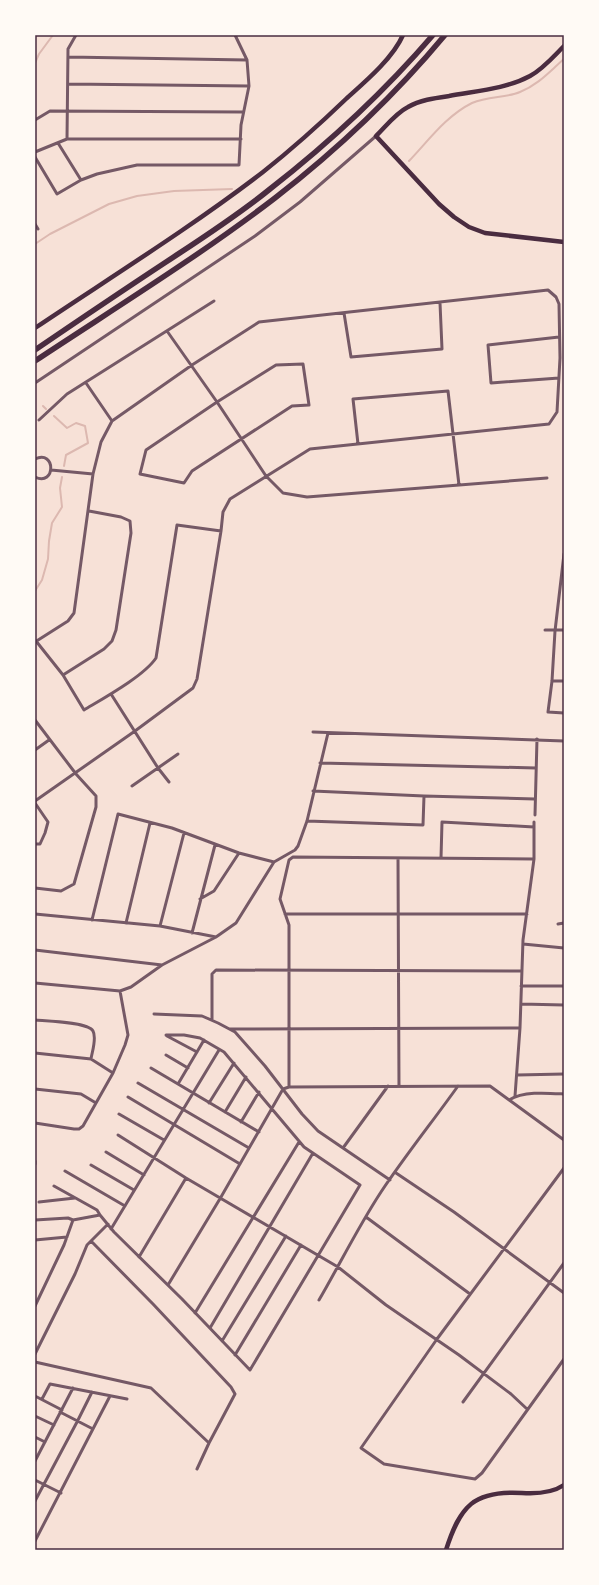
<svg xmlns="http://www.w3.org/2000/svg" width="599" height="1585" font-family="'Source Serif 4',serif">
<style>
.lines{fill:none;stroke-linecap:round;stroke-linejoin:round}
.stream{stroke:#dcb8b0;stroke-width:2}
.minor{stroke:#755966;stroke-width:3}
.secondary{stroke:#4a2c40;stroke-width:4.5}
.motorway{stroke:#4a2c40;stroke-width:5.5}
.neatline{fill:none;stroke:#4a2c40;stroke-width:1.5}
</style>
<rect width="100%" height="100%" fill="#f7e1d7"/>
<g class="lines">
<path class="stream" d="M35,63L39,54L53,35
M409,161C429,140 446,116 472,103C488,96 506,98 520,92C538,85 550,71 564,59
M35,244L50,234L109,204L137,196L174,191L232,189
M43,406L46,409
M54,416L67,428L76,423L85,426L88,443L66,455L64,466
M35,591L42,580L48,559L49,541L52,523L62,507L60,488L62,477"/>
<path class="minor" d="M68,57L247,60
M68,84L249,86
M35,120L50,111L243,112
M67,139L68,49L76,35
M58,143L81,180
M35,152L67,139H241
M35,157L57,194L81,180L97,174L137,165H239L241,125L249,86L247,60L235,35
M35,224L38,229
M344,313L351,357L442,349L440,303
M167,331L217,402L266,476L283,493L307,497L547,478
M303,364L309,405L292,406L192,471L184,483L140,474L146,450L217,402L276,365Z
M559,378L491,383L488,345L559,337
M35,383L255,236L300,202L376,136
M86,383L112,421
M39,420L67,394L214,301
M358,444L353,399L448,391L459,485
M35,459C56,449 56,487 35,477
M51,470L93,474
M564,554L555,631L552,681L548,712L564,713
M545,630H564
M36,641L63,675L84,710C104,698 144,676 156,658L177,525L221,531
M35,642L68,621L74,613L93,474L101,442L112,421L192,365L259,322L548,290L556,297L559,304L560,358L557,412L549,424L310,449L230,499L223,512L221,531L197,679L193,688L135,731L35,801
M63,675L104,649L112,641L116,630L131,533L130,521L121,517L89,511
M552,681H564
M111,694L158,768L169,782
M35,720L76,774L96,796V807L74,884L61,891L35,888
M313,732L564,741
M35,750L49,740
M320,763L536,768
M132,786L178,754
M313,791L424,796L535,799
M35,803L48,822L45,833L40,844H35
M535,815L537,739
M307,821L423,825L424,796
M398,858L399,1086
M441,858L442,822L534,827
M200,899L214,891L239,853
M35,914L160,926L216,937
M285,914H527
M92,920L118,814L172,828L239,853L274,862
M126,923L150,823
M558,924L564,923
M160,926L184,833
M192,933L215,845
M523,944L564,948
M35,950L162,965
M35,983L120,991L131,987L162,965L216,937L236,923L274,862L295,850L298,846L307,821L328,733
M521,986H564
M521,1004L564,1005
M154,1014L202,1016L218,1023L235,1032L265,1066L302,1114L318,1131L390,1180
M35,1020C46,1021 88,1022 93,1031C97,1038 92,1052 91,1059
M212,1020V974L216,970L522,971
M230,1029L520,1028
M167,1036L197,1052
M35,1053L91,1059L113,1073
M166,1055L188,1068
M151,1068L259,1132
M517,1075L564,1074
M138,1083L249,1148
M178,1084L204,1040
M289,1087V925L280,899L289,860L293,857L534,859
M35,1089L81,1094L96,1103
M515,1096L520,1028L523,940L534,859V822
M128,1097L240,1164
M509,1100C524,1091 547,1093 564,1094
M209,1103L234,1063
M225,1112L246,1077
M119,1114L164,1140
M241,1122L259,1092
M35,1123L74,1129H79L83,1126L113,1073L125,1045L128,1035L120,991
M118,1135L186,1178L338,1267L386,1305L459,1355L511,1394L527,1409
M343,1148L388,1086
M106,1152L144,1175
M35,1161V1164
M91,1165L134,1190
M564,1168L437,1339L361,1448L384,1464L475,1479L482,1473L564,1359
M65,1171L125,1206
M396,1173L454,1212L564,1293
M54,1186L97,1210L100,1215
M39,1202L75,1198
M366,1217L470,1294
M35,1220L68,1218L73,1220
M111,1229L219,1050
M35,1240L67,1237
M139,1257L186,1178
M168,1285L221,1197L283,1089L289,1087L490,1086L564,1140
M319,1300C340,1264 358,1227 381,1192C405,1156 433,1121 458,1086
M35,1306L64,1245L73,1220L100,1215L114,1232L182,1299L250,1370L360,1185L304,1147L224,1052L200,1038L184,1035H166
M195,1313L299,1142
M210,1328L313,1153
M222,1341L286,1236
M35,1354L75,1274L87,1245L108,1224
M235,1355L301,1245
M35,1362L151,1388L209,1443L235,1394L231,1387L153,1304L91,1241
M35,1396L62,1410
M42,1399L50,1384L127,1399
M463,1402L564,1263
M60,1412L93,1429
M35,1416L54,1425
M35,1437L45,1442
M35,1461L73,1388
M197,1469L209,1443
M35,1480L61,1493
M35,1501L77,1422L92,1392
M35,1541L110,1396"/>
<path class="secondary" d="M564,46C553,57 543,69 530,76C506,89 475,91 449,96C435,98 420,100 408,107C396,113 386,126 376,136L439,204L454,217L469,227L485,233L564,242
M35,328C111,277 190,228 263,172C292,149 320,124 347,98C366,81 393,58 403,35
M446,1550C460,1506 474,1490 522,1493C537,1494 552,1493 564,1485"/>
<path class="motorway" d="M35,350C79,320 122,291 166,262C201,239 237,216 270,189C329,143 384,92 433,35
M35,361C115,308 198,257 275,198C337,150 395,95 445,35"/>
</g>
<rect width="599" height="1585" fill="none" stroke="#fffaf5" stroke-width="72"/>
<rect x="36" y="36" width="527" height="1513" class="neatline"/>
</svg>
